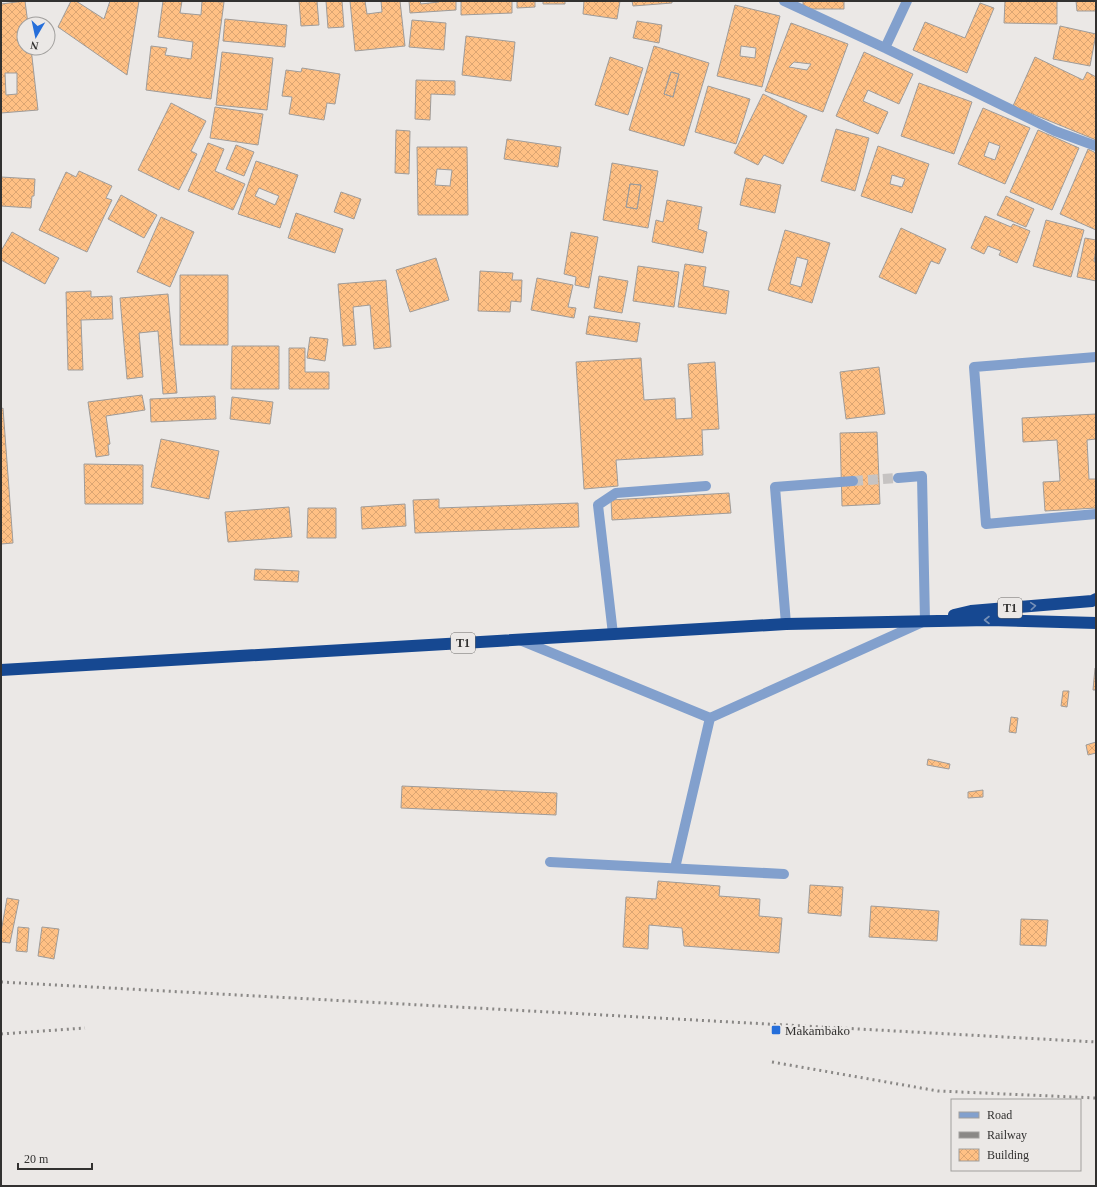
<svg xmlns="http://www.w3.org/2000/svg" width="1097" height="1187" font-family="'Times New Roman',serif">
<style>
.building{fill:url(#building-cross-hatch);stroke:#9f9c9a;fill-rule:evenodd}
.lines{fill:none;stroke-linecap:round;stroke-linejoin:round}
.minor-tunnel{stroke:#c6c3c2;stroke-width:10;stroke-dasharray:10 5;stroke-linecap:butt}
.minor{stroke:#82a0cd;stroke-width:10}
.highway{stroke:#164891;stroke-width:12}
.rail{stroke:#8a8886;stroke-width:3;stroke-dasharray:2 4;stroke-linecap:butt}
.oneway{stroke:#7690b7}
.poi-dot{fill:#256eda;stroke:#ebe8e6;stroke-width:1.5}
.labels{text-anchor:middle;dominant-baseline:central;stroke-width:4;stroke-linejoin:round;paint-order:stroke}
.shield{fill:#ebe8e6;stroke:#6a6867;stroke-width:1}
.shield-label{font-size:12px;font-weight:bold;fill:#323130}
.poi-label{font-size:13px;fill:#323130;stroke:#ebe8e6;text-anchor:start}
</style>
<defs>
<pattern id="building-cross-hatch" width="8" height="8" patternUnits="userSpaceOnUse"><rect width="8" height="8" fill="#ffc084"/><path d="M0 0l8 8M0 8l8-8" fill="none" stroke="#dba572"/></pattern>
</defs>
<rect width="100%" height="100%" fill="#ebe8e6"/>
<path class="building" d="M25,1L28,24H24V48H31L38,110L1,113V4ZM5,73H17V94L6,95Z
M71,1H76L104,19L110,1H139L127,75L58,27Z
M163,1H182L180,13L201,15L202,1L224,2L211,99L146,90L151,46L167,48L165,55L191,59L193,42L158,37Z
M299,1H317L319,25L301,26Z
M326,1H342L344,27L328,28Z
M350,1H365L367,14L382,12L381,1H400L405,46L355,51Z
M409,1H420L421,4L439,2V1H456V10L410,13Z
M461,1H512V13L461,15Z
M517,1H535V7L517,8Z
M543,1H565V4H543Z
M584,1H620L617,19L583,14Z
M632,1H672V3L633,6Z
M803,1H844V9H803Z
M1005,1H1057V24L1004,23Z
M1076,1H1096V11H1077Z
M980,3L994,8L967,73L913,50L925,22L965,38Z
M735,5L780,16L762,87L717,76ZM741,46L756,48L755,58L740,56Z
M225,19L287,25L285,47L223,41Z
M412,20L446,23L444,50L409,47Z
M637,21L662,25L659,43L633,38Z
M791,23L848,44L823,112L765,91ZM794,62L811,64L807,70L789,67Z
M1060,26L1096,34L1090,66L1053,59Z
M466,36L515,42L511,81L462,75Z
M654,46L709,63L684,146L629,130ZM671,72L679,74L673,97L664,94Z
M222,52L273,58L267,110L216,105Z
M864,52L913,74L899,104L868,90L863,101L888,112L878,134L836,116Z
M610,57L643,68L628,115L595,105Z
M1035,57L1083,80L1087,72L1096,77V140L1013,106Z
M302,68L340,74L335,104L327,103L324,120L289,114L292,97L282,96L286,70L301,72Z
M671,72L679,74L673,97L664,94Z
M416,80L455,81V95L431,94L430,120L415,119Z
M919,83L972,102L954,154L901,136Z
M708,86L750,99L736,144L695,132Z
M763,94L807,116L783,164L764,155L758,165L734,153Z
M171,103L206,121L191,151L197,154L179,190L138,170Z
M215,107L263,114L258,145L210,138Z
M983,108L1030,128L1005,184L958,164ZM989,142L1000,146L995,160L984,156Z
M836,129L869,138L855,191L821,181Z
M396,130L410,131L409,174L395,173Z
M1038,130L1079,148L1052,210L1010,192Z
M507,139L561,147L558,167L504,159Z
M208,143L224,149L215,171L245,184L233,210L188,191Z
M236,145L254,152L244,176L226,169Z
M878,146L929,164L912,213L861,196ZM892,175L905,179L902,187L890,184Z
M417,147H467L468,215H418ZM437,169L452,170L450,186L435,185Z
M1088,149L1096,153V230L1060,214Z
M256,161L298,175L280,228L238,214ZM259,188L279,196L275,205L255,196Z
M612,163L658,171L648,228L603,220ZM630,184L641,185L637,209L626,207Z
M79,171L112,186L106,198L112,200L87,252L39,230L66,172L76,177Z
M1,177L35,179L34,196H32L31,208L1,206Z
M746,178L781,185L775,213L740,205Z
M630,184L641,185L637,209L626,207Z
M341,192L361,199L354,219L334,212Z
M121,195L157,215L144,238L108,219Z
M1006,196L1034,209L1026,227L997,215Z
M667,200L702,207L698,229L707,232L703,253L652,242L656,220L663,222Z
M296,213L343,229L335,253L288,238Z
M985,216L1011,227L1013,224L1030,231L1017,263L999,255L1001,251L988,246L984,254L971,248Z
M161,217L194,232L170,287L137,272Z
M1046,220L1084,230L1071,277L1033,266Z
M901,228L946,249L939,264L931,261L916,294L879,277Z
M785,230L830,243L812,303L768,290ZM797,257L808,260L801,287L790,284Z
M12,232L59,258L45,284L1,260V251Z
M571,232L598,237L589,288L575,285L576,277L564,274Z
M1085,238L1096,240V250L1094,261L1096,262V281L1077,277Z
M436,258L449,300L410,312L396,270Z
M685,264L706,267L703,286L729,291L726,314L678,307Z
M638,266L679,272L674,307L633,301Z
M480,271L513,273L512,280H522L521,302L511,301L510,312L478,311Z
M180,275H228V345H180Z
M599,276L628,281L622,313L594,308Z
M537,278L573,285L568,307L576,308L574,318L531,310Z
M386,280L391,347L374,349L370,305L353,307L356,345L343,346L338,284Z
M91,291V297L112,296L113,319L81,320L83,370H68L66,292Z
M168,294L177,393L163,394L158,331L139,333L143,377L127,379L120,298Z
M589,316L640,323L637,342L586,334Z
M310,337L328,339L325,361L307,358Z
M232,346H279V389H231Z
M289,348H305V372H329V389H289Z
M641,358L644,400L675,398L676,419L692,418L688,364L715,362L719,429L702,430L703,455L616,460L618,486L584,489L576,362Z
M879,367L885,414L846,419L840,372Z
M142,395L145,410L106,416L110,444L108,445L109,455L96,457L88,402Z
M215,396L216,419L151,422L150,399Z
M232,397L273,402L270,424L230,419Z
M3,408L13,543L1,544V409Z
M1096,414V439L1087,440L1089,479H1096V508L1045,511L1043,482L1060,481L1057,440L1023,442L1022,418Z
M877,432L880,504L842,506L840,433Z
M161,439L219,451L209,499L151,487Z
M84,464L143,465V504H85Z
M729,493L731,513L612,520L611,500Z
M439,499V508L578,503L579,527L415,533L413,500Z
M405,504L406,526L362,529L361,507Z
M289,507L292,537L228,542L225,512Z
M308,508H336V538H307Z
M255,569L299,571L298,582L254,580Z
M1095,668H1096V690H1093Z
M1063,691H1069L1067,707L1061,706Z
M1011,717L1018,718L1016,733L1009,732Z
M1096,742V753L1088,755L1086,745Z
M928,759L950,764L949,769L927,765Z
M402,786L557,793L556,815L401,808Z
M983,790V797L968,798V792Z
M658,881L720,886L719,896L760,899L759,916L782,918L779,953L684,946L682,928L649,925L648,949L623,947L626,897L656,899Z
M810,885L843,887L841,916L808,913Z
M7,898L19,900L10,943L1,942V932Z
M871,906L939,911L937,941L869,937Z
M1021,919L1048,920L1046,946L1020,945Z
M18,927L29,928L27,952L16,951Z
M42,927L59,929L54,959L38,956Z"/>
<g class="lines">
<path class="minor-tunnel" d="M853,481L898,478"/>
<path class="minor" d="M784,1L885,48L1055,131L1096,146
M885,48L907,1
M1096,357L974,367L986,524L1096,514
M786,624L775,487L853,481
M613,634L598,505L616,493L706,486
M520,640L710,718
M550,862L784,874
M675,868L710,718L925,621L922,476L898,478"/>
<path class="highway" d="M954,615L971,611L1092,601L1096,599
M1,670L786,624L989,620L1096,623"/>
<path class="rail" d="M1,982L1096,1042
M1,1034L85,1028
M772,1062L938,1091L1096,1098"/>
</g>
<defs><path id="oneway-chevron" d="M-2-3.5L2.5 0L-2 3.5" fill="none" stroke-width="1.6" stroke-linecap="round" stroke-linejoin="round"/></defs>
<g class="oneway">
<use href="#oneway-chevron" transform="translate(1033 606) rotate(-5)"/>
<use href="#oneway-chevron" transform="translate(987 620) rotate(-180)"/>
</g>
<rect class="poi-dot" x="771" y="1025" width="10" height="10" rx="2"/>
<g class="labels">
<g class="shield">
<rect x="998" y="598" width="24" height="20" rx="3"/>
<rect x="451" y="633" width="24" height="20" rx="3"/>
</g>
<g class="shield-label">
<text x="1010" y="608">T1</text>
<text x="463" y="643">T1</text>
</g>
<g class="poi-label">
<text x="785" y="1030">Makambako</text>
</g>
</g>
<rect width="1097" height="1187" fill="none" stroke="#323130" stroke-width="4"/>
<rect x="951" y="1099" width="130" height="72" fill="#ebe8e6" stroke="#a19f9d"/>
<rect x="959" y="1112" width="20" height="6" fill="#82a0cd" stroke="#a19f9d"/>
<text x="987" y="1119" font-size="12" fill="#323130">Road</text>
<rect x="959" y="1132" width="20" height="6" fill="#8a8886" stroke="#a19f9d"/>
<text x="987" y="1139" font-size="12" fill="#323130">Railway</text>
<rect x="959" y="1149" width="20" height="12" fill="url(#building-cross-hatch)" stroke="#a19f9d"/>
<text x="987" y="1159" font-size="12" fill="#323130">Building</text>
<g transform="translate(36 36) rotate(189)"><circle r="19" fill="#ebe8e6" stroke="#a19f9d"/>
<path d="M0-3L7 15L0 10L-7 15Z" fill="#256eda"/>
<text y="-6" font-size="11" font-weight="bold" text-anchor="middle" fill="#323130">N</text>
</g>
<path d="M18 1163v6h74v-6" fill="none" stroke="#323130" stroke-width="2"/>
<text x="24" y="1163" font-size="12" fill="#323130" stroke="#ebe8e6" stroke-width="3" paint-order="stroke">20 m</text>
</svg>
